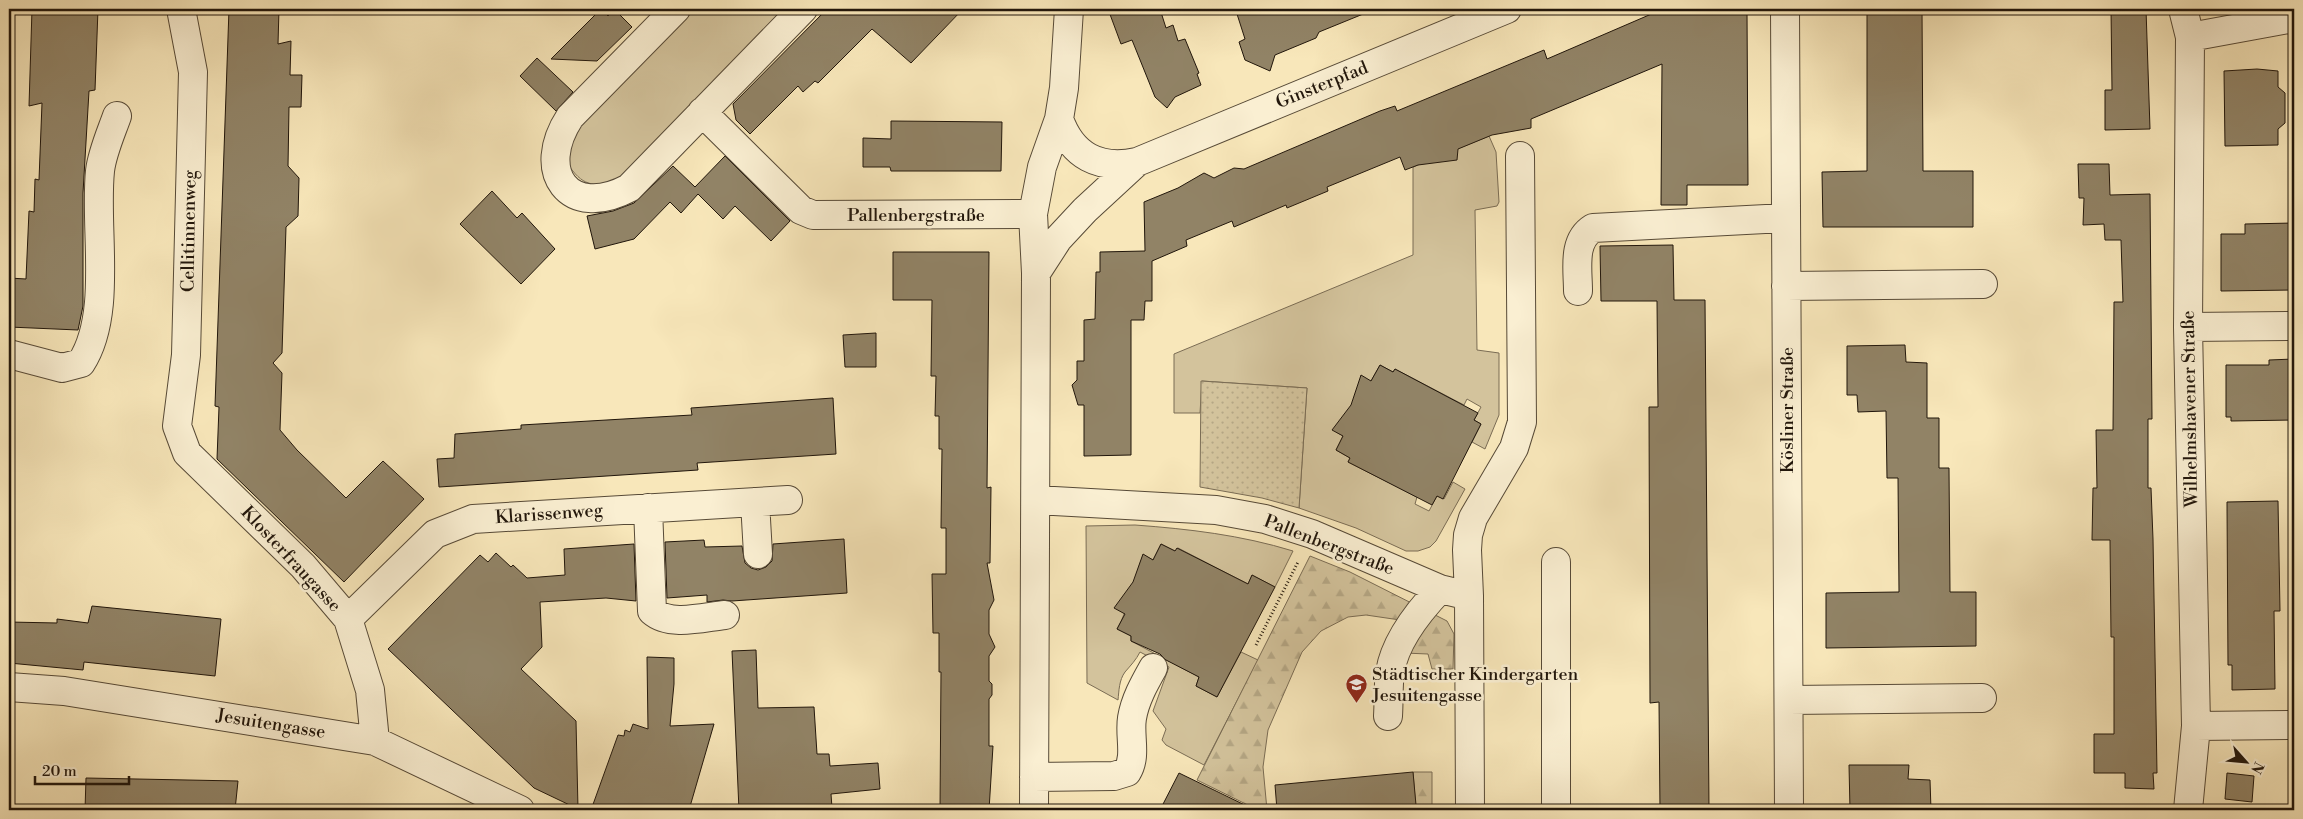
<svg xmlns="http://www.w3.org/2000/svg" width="2303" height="819" font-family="'Libre Bodoni',serif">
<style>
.grass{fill:#d3c39c;stroke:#7a6c54}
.forest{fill:url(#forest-firs);stroke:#7a6c54}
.park{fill:url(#park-dots);stroke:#7a6c54}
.building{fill:#918366;stroke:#21160b}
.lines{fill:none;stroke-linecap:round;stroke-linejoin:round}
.minor-casing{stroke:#574a37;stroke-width:30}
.path{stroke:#21160b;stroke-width:3;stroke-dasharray:1 2.5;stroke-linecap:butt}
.minor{stroke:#faefd2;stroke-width:28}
.labels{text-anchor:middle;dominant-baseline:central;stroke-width:5;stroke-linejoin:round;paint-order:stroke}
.street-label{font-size:18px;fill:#21160b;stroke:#faefd2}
.poi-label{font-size:18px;fill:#21160b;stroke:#faefd2;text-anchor:start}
</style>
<defs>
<pattern id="forest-firs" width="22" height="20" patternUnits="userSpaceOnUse" patternTransform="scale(1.25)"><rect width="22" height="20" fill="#d3c39c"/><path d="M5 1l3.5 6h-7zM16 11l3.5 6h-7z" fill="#b5a785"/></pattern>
<pattern id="park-dots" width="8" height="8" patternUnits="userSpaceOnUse" patternTransform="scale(1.25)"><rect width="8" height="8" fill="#d3c39c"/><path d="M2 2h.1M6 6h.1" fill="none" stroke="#b5a785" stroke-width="1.8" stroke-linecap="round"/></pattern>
</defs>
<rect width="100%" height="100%" fill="#f8e7ba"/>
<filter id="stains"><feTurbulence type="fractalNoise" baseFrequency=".004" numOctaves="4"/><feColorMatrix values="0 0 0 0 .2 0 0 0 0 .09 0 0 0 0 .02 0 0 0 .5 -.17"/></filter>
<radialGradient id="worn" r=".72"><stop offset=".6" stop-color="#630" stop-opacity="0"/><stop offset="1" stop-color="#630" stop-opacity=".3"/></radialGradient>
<path class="grass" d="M689,9H792L618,185C591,185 583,187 567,163L569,135Z
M1489,136L1496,152L1499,202L1497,206L1475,210L1477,350L1499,353V415L1485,449L1472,442L1481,424L1474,420L1481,407L1467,399L1464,405L1395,369L1393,372L1380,365L1371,381L1333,430L1343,436L1336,450L1350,458L1348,462L1417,497L1415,504L1429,511L1437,496L1444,499L1453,482L1465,489L1436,541L1430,547L1418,551H1406L1356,528L1299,508L1307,388L1202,381L1200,413H1174V354L1413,255V167Z
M1135,525C1189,529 1241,535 1293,551L1275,587L1252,575L1248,584L1178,548L1175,551L1161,544L1153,560L1143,555C1134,579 1130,606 1117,629L1131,636V641L1199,677L1196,686L1217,697L1241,652L1258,660L1204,765L1166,745L1162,740L1166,729L1153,711L1169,667L1140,652C1136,660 1131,665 1125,672C1119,680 1119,691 1118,700L1087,683L1086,526Z"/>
<path class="forest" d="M1310,556L1350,572L1447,621L1454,634L1453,669H1432L1428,654L1404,653L1400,620L1366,615L1348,617L1321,631L1302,652L1268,730L1263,767L1267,810H1258L1197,780Z
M1413,772H1432V810H1416Z"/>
<path class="park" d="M1201,381L1307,388L1299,508L1262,498L1200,487Z"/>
<path class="building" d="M32,9H98L95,90L89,91L83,193V306L78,330L9,327V278L26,279L29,211L34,212L35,179L39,180L42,103L29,106Z
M229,9H279L278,44L291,41L290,75H302L301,107H289L288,166L299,178L298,216L286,227L282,353L273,363L282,373L280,430L297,450L346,498L383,461L424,499L344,582L217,459L219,407L215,406Z
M601,9L608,16L614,9L632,27L597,61L551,59Z
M827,9H963L911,63L872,29L818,83L815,81L803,92L798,86L750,134L736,120L733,104Z
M1108,9H1160L1166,28L1173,25L1178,41L1185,39L1199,73L1197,74L1201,85L1175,97L1167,108L1155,97L1132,40L1121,44Z
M1251,9H1373V10L1319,32L1316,38L1275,55L1270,71L1245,60L1239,42L1245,39L1237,14Z
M1867,9H1922L1923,171H1973V227H1823L1822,172L1867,171Z
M2111,9H2146L2150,129L2105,130V90H2112Z
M1656,12H1747L1748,185H1687V205H1661L1662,64L1531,119V128L1492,135L1458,149L1457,160L1418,165L1405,170L1400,157L1327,187L1328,191L1287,208L1286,205L1234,227L1232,221L1186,240L1187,246L1152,261V301H1145L1144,320H1131V455L1084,456V405H1078L1072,385L1077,380V361H1084V320L1095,319L1096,272H1100V252L1145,251L1144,202L1178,188L1204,173L1214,178L1234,168L1244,169L1380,111L1395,106L1397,111L1544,50L1547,59Z
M537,58L573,92L556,111L520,76Z
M2257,69L2278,71V87L2285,93V123L2278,129V145L2225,146L2224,71Z
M891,121L1002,122L1001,171H891L890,167H863V138L891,139Z
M725,156L790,221L771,241L735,206L723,219L698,194L681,213L670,202L634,239L595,249L587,216L613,211L634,203L673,166L695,187Z
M2078,164H2109L2110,195L2150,194L2152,419H2148V488H2151L2153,539L2157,773H2153L2154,789L2125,788V773H2094V734H2114V637H2111L2110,540H2092L2093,488H2097L2096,430H2113L2114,302H2123L2121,240H2105L2104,224L2083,225L2084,198H2079Z
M492,191L517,218L522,213L555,249L521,284L460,224Z
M2294,223V290L2221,291V234H2245V224Z
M1673,245L1674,300H1705L1709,810H1660L1659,702L1650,703L1649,407H1658L1657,301H1601L1600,246Z
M893,252H989L987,488L991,487L990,563H987L994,600L989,610V634L995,647L989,656V681L992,684V695L989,699V746H993L989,810H940L941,672H939V633H933L932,574H946V528H941L942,449H939V416H935L936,376H931L932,300H893Z
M876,333V367H845L843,335Z
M1905,345L1906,362L1927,363V418H1939V468H1949L1950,592H1976V646L1826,648V593L1899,592L1898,478H1887L1886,411L1858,412L1857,395H1847V346Z
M2294,359V420L2231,421V417H2226V365H2269V360Z
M1380,365L1393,372L1395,369L1478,413L1474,420L1481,424L1443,499L1437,496L1432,505L1348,462L1350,458L1336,450L1343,436L1332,430L1351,405L1361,375L1371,381Z
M833,398L836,454L697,463L698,470L439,487L437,459L454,458L455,434L521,429V425L692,415L691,408Z
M2278,501L2280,611H2274L2275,689L2232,690V665H2228L2227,502Z
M844,539L847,593L732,601L723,600L707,602V595L667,598L665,542L704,540L705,547L742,546L745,563L751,568L758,570L766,567L772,561L773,544Z
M634,544L636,601L606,598L540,602L542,647L521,669L576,721L578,809L534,788L388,649L480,555L488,562L496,553L511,567L513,565L527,578L565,575L564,549Z
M1161,544L1175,551L1177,548L1248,584L1252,575L1275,587L1217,697L1196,686L1199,677L1166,660L1160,654L1131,641V636L1117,629L1125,614L1114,608L1133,582L1143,554L1153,560Z
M92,606L221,619L215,676L84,662L83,670L9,663V622L57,623V619L88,623Z
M756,650L758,708L814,707L817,754H829L830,766L878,763L880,789L831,794L832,808L820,810H739L732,651Z
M647,657L674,658V684L670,726L714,724L689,810H591L618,735L624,736L625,730L630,732L633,724L648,729Z
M1849,765H1909L1908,779L1930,780L1931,810H1850Z
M1413,772L1416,805L1412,806L1413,810H1277L1275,785Z
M1179,773L1255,810H1160Z
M2227,773L2254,776L2252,802L2225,799Z
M86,778L238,781L235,810H85Z"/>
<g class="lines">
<defs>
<path id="minor" d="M181,9L193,72L186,355L177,426L187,453L303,566L348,619L370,690L375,741
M676,9L570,117C534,172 569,220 629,188L803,9
M1785,9L1789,810
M2183,9L2190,37L2188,327L2196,726L2188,810
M2190,37L2294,18
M702,112L801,210L813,215L1033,214
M1059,119C1072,156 1099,170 1137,162L1507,9
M1036,273L1058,239L1085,210L1137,162
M1786,286L1983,284
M1578,291C1578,269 1572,241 1593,228L1785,218
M2188,327L2294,326
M9,354L62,368L81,363C113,314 94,229 100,171C102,153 111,133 117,116
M1036,500L1216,510L1265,519L1312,534L1440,589L1469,596
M755,502L758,554
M648,508L652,611C670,627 704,617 725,615
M348,619L435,534L473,519L788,500
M9,687L64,691L375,741L520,810
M1789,700L1982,698
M1388,716C1389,701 1388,686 1390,672C1395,641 1419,611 1440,589
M2196,726L2294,725
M1034,777L1114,776L1127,772C1137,756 1129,736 1132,718C1135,700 1144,684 1153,668
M1034,810L1036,273L1033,214L1042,167L1059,119L1064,88L1069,9
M1470,810L1469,596L1467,550L1468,535L1473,518L1514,448L1522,422L1520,156
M1556,810V562"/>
</defs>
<use href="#minor" class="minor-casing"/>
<path class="path" d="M1256,645L1298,562"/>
<use href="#minor" class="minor"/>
</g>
<defs>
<symbol id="school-pin" viewBox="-11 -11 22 30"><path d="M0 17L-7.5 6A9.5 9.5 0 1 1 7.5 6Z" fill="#8f2418" stroke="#faefd2"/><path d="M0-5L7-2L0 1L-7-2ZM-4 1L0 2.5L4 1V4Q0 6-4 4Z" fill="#fff"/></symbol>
</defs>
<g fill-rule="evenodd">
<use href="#school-pin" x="1344" y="672" width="25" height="34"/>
</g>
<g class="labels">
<g class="street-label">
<text transform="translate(1322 85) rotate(-22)">Ginsterpfad</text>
<text x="916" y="215">Pallenbergstraße</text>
<text transform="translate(189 231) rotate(-89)">Cellitinnenweg</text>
<text transform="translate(2190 409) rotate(-91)">Wilhelmshavener Straße</text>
<text transform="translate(1787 410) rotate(-90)">Kösliner Straße</text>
<text transform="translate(549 514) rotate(-4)">Klarissenweg</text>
<text transform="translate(1329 545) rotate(21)">Pallenbergstraße</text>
<text transform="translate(291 559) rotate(47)">Klosterfraugasse</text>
<text transform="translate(271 724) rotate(9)">Jesuitengasse</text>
</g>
<g class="poi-label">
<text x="1372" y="674">Städtischer Kindergarten<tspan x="1372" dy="21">Jesuitengasse</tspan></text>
</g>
</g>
<rect width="2303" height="819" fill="none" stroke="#f8e7ba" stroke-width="30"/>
<rect x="10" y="10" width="2283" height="799" fill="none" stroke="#21160b" stroke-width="2.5"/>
<rect x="15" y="15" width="2273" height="789" fill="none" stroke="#21160b"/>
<g transform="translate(2246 762) rotate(117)" stroke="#faefd2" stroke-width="4" paint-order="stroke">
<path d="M0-4L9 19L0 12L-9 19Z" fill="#21160b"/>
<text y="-8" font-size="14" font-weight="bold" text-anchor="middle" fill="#21160b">N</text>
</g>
<path d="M35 776v8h94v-8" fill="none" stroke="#21160b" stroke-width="2.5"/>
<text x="42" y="776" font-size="15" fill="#21160b" stroke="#faefd2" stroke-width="4" paint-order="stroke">20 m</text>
<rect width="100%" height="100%" filter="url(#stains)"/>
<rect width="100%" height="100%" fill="url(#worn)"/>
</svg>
